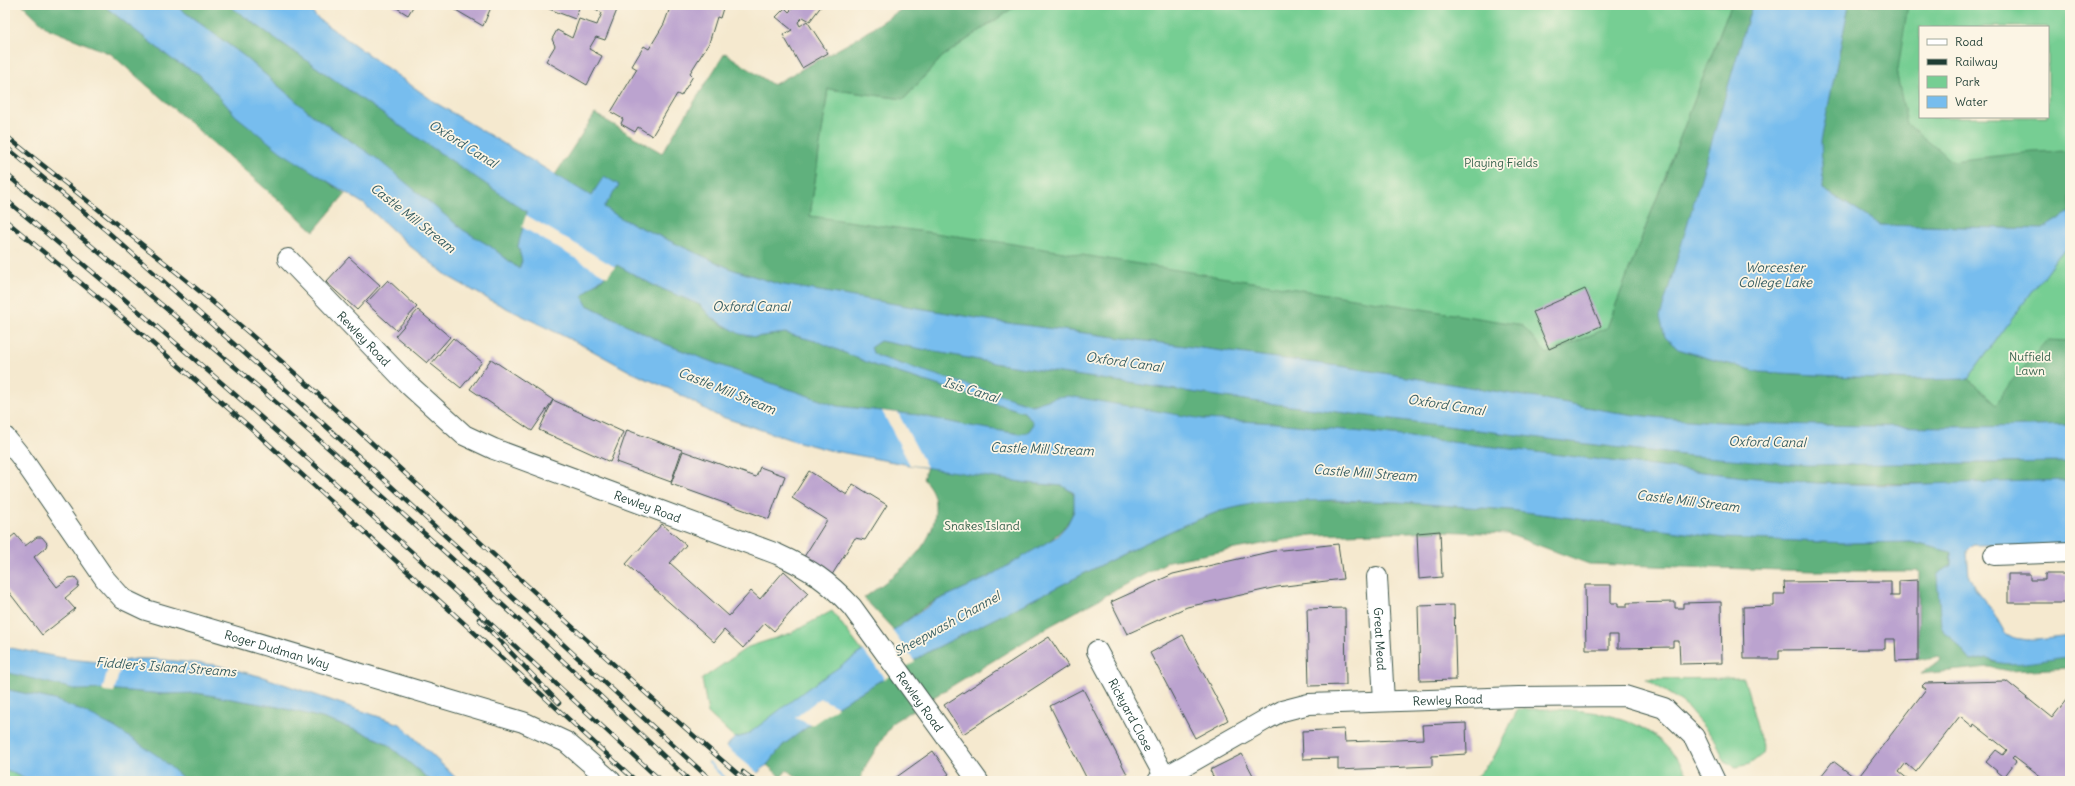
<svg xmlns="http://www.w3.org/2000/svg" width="2075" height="786" font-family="Delius,sans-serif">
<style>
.green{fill:#76ce93;stroke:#4a8664;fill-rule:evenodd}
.forest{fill:#60b17d;stroke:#407758}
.water{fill:#77bdee;stroke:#4b7d91;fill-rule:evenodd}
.pier{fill:#f5e9cf}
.building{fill:#bba3cf}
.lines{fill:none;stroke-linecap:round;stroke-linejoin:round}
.street-casing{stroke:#3f574b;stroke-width:22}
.street{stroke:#fff;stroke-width:20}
.rail-casing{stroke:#1f3d34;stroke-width:4.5}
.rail{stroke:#fcf5e5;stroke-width:3;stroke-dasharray:9;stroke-linecap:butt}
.labels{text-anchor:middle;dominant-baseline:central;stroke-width:3.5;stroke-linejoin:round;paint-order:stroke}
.park-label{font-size:12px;fill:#35614c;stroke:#fcf5e5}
.street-label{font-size:12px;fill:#1f3d34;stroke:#fcf5e5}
.water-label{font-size:13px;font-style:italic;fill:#355d62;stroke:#fcf5e5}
</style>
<rect width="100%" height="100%" fill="#fcf5e5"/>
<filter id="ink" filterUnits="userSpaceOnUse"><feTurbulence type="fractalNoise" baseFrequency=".025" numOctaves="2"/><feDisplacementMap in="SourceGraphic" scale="8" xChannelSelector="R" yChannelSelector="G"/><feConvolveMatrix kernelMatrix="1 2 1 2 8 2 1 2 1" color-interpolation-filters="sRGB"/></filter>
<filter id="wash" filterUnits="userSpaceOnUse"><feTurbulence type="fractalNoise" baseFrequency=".012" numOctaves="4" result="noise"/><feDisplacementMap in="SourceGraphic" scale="16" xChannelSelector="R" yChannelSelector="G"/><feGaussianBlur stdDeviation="0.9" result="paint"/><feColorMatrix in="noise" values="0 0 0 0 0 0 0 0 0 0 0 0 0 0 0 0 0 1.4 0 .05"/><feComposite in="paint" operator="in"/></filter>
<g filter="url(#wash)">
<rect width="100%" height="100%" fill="#f5e9cf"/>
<path class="green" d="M1017,5H1731L1607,328L1547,355L810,216L828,89L904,99L942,57Z
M1849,5H2070V212L1821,141ZM1920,27H2048V117H1920Z
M2070,246V406L1996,404L1968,379L2060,253Z
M832,611L862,651L747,735L735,738L708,713L702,679L748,647L791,633Z
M1744,678L1764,753L1750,764L1736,767L1724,761L1716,741L1682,702L1646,679Z
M1518,709C1593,709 1651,708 1692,781H1472L1493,759Z
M5,769L29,781H5Z"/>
<path class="forest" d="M23,5H103L173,60L199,74L236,116L345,194L314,231L111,54L47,28Z
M175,5H228L390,119L528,212L518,246L522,261L519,269L490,246L463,230L350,140L312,115L244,56Z
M908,5H1017L942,57L904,99L828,89L810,216L1007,243L1522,325L1547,354L1607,328L1731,5H1752L1661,317L1665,337L1678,349L1714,360L1760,372L1913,380L1968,379L1996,404L2010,383L2048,340L2070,341V425C1987,428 1903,427 1819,425C1735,423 1650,422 1567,403L1346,367L1000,322L778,284L731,269L622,219L604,207L619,185L591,196L555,175L595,114L662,153L725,53L773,85L853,41Z
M1849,5H1908L1897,75L1907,124L1952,161L2032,152L2070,151V212L2042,229L1880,225L1823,189L1821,141Z
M617,265L653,285L700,305L712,318L724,326L755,337L785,333L819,342L876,366L1024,412L1033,422C1032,430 1028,433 1020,434L964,425L918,415L837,406L725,367L665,344L587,305L582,296C593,284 607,278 617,265Z
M880,341L999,364L1252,401L1579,443L1692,456L1917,464L2070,462V480L1966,484L1817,483L1745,477L1401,436L1276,423L1203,419L1042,403L1027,405L879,357L873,353L871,347Z
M927,467L1028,483L1063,486L1074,494C1074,499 1075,507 1073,512C1062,547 971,586 937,600C922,607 908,620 894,630L864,598C893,576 938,548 935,506C935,495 931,487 923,479Z
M1287,500L1398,502L1510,510L1724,538L1847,543L1911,542L1951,552V565L1940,572L1944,632L1952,638L1971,661L1987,658L1993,662L2070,657V668L2010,671L1989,667L1921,674L1941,660L1939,656L1918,660L1919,571H1814L1589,564L1508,534L1440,531L1312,535L1169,561L1048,627L893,722L866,765L859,781H803L787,770L781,777L767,765L783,745L829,711L930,651L1139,546L1184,525L1220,511L1256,503Z
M5,672L106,689L164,694L197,693L278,707L322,718L364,733L386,743L431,781H186L114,727L55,700L5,689Z"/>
<path class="water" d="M103,5H175L244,56L312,115L376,158L463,230L490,246L519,269L522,261L518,246L527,212L390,119L228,5H310L315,16L324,23L436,103L591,196L604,176L619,185L604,207L622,219L731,269L778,284L1000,322L1346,367L1567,403C1650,422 1735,423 1819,425C1903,427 1987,428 2070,425V462L1806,465L1692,456L1579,443L1252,401L999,364L880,341L871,347L873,353L879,357L1032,405L1057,397L1069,396L1203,419L1276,423L1401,436L1745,477L1817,483L1887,485L2070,480V545L2021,549L1991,545H1973L1967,551L1969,576L1976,590L1992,610L2005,633L2014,638L2028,640L2070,635V657C2047,658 2005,671 1987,658L1971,661L1952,638L1944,632L1941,625L1937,576L1940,572L1951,565V552L1911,542L1847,543L1724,538L1510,510L1398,502L1331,500L1256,503L1220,511L1184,525L1139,546L930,651L829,711L783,745L767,765L748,781H688L735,738L747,735L807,689L936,601L987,578L1056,537L1067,525L1074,511V493L1063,486L1028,483L910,465L829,450L792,440L716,415L672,390L631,372L584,346L490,300L449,277L410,246L364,204L281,152L236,116L199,74L173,60ZM617,265L653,285L700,305L712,318L740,334L755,337L785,333L819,342L876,366L1024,412L1033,422C1032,430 1028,433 1020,434L964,425L918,415L837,406L725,367L665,344L587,305L582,296C593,284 606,277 617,265Z
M1752,5H1849L1821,141L1823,189L1880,225L2042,229L2070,212V246L2060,253L1968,379L1913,380L1760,372L1714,360L1678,349L1665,337L1660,317Z
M5,647L69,659L108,663L136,659H154L216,665L263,677L400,724L459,781H431L386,743L364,733L322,718L278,707L197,693L164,694L106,689L78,690L5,672Z
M5,689L55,700L82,711L114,727L158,756L186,781H29L5,769Z"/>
<path class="pier" d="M526,215L615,267L607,277L522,227Z
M882,411L898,413L927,467L910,465Z
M891,629L915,662L885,679L862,649Z
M123,658L114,692L102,691L110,660Z
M820,698L838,707L812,725L795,718Z
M725,746L759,774L752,781H730L708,761Z
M707,762L726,781H686V780Z"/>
<g id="blocks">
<path class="building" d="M392,5H414L408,15Z
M456,5H492L483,26L454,9Z
M539,5H580L575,19Z
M589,5H619L605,40L596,37L589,49L602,56L587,85L546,61L555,46L552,39L557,30L572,38L579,19L597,25L602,13Z
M671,5H724L720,18L717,17L709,43L690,73L693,76L681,96L677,94L652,136L638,127L635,132L621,124L623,119L611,112L637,69L632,66L644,46L649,49L664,24Z
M789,5H822L810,21L803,17L798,22L800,26L807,21L828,53L802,68L783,35L792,30L776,17L785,8L789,12L793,8Z
M349,257L380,285L357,310L326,282Z
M388,280L417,307L396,330L366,303Z
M1585,289L1601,326L1549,349L1533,312Z
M418,310L450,337L427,363L395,336Z
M453,338L482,362L461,388L431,364Z
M491,359L553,400L532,431L470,389Z
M553,400L623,432L610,462L539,430Z
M627,430L682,450L671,482L616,462Z
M683,451L756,477L760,467L785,476L769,519L671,484Z
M809,471L847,495L853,484L887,505L865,540L855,538L830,578L802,560L827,520L792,498Z
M662,524L686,545L670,563L729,616L751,591L760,599L784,571L808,593L774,631L765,623L743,648L724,630L714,642L626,564Z
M1440,531L1442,577L1419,579L1417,533Z
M15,534L25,546L37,537H42L47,543L46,547L34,557L57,587L69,578L75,577L79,582L78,587L65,598L75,609L42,635L5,587V542Z
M1338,544L1343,579L1277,587L1187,607L1127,634L1111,602L1173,574L1273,551Z
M2008,574H2030V580H2045V574H2066V603H2008Z
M1918,580V660L1896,661L1895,639H1885V649L1779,650V659H1744L1743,607L1774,606V594H1785L1784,582L1891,581V596H1899V581Z
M1585,585H1611V603H1618V607H1627V603L1675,602V608H1683V603L1721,602L1722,663L1680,664L1679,641H1673V647L1618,648V635H1609V650H1586Z
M1454,605L1456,680L1420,681L1418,606Z
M1345,608L1346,685L1309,686L1307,609Z
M1183,635L1228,720L1195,738L1150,653Z
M1049,637L1068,666L963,734L944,705Z
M2006,681L2052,718L2070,695V774L2065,781H2047L2014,756L2012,758L2016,761L2004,777L1986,762L1996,750L2003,755L2007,750L1974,724L1973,727L1960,716L1916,772L1906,763L1899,772L1909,780L1908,781H1817L1833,761L1857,779L1926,689L1922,686L1925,683Z
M1083,689L1127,774L1114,781H1088L1050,706Z
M1466,723L1467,754L1432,756V766L1338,770V758L1303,759L1302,731L1344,729L1345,742L1423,739L1422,725Z
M933,751L949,774L940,781H891Z
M1242,754L1256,781H1215L1210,770Z"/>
</g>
</g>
<g filter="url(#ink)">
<use href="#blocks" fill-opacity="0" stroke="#3f574b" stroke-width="1"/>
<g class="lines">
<defs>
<g id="street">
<path id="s1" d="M288,259L408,384L464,435L494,449L777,554C810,569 828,581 852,607L978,781"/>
<path id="s2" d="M5,437L21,457L105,579L123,599L146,610L523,722L566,742L611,781"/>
<path d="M1994,555L2070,552"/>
<path id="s3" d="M1377,577L1384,701"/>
<path id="s4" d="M1097,651L1167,781"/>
<path id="s5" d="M1158,781L1265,720L1282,711L1309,704L1519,697L1625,696L1664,708L1694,737L1715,781"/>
</g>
</defs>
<use href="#street" class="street-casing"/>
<use href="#street" class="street"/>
<defs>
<path id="rail" d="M5,135C100,211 197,286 288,367C441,504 590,647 746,781
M5,146L108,232L305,407L712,781
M5,173C94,249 184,322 272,399C415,522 554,651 690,781
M5,199C231,385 447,582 661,781
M5,220L123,318L250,427L636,781
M479,619L559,703
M743,772L755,781"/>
</defs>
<use href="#rail" class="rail-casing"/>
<use href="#rail" class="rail"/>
</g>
</g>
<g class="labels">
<g class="park-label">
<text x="1501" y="162">Playing Fields</text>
<text x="2030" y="356">Nuffield<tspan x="2030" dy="14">Lawn</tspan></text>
<text x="982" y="525">Snakes Island</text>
</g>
<g class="street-label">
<text stroke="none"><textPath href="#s1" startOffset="110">Rewley Road</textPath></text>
<text stroke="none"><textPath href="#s1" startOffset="446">Rewley Road</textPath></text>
<text stroke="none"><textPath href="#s3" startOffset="62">Great Mead</textPath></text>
<text stroke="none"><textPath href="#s2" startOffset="363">Roger Dudman Way</textPath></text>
<text stroke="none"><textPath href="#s5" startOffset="309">Rewley Road</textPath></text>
<text stroke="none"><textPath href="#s1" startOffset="793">Rewley Road</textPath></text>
<text stroke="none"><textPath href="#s4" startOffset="72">Rickyard Close</textPath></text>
</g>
<g class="water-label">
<text transform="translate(463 144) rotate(32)">Oxford Canal</text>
<text transform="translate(413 218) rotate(38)">Castle Mill Stream</text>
<text x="1775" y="267">Worcester<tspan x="1775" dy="15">College Lake</tspan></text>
<text x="751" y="306">Oxford Canal</text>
<text transform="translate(1124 362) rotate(8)">Oxford Canal</text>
<text transform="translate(971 390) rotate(17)">Isis Canal</text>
<text transform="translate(727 391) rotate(22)">Castle Mill Stream</text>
<text transform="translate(1446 405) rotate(9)">Oxford Canal</text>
<text transform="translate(1767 442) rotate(1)">Oxford Canal</text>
<text transform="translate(1042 449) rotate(2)">Castle Mill Stream</text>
<text transform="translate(1365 473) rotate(4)">Castle Mill Stream</text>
<text transform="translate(1688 501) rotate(7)">Castle Mill Stream</text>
<text transform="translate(947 624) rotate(-29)">Sheepwash Channel</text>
<text transform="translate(166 667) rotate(4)">Fiddler's Island Streams</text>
</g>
</g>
<rect width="2075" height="786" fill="none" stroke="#fcf5e5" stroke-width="20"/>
<rect x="1919" y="26" width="130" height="92" fill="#fcf5e5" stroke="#a4ab9e"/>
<rect x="1927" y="39" width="20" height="6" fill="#ffffff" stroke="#a4ab9e"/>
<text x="1955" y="46" font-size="12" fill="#1f3d34">Road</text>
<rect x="1927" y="59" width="20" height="6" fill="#1f3d34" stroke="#a4ab9e"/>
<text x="1955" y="66" font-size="12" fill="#1f3d34">Railway</text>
<rect x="1927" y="76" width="20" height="12" fill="#76ce93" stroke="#a4ab9e"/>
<text x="1955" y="86" font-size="12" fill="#1f3d34">Park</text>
<rect x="1927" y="96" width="20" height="12" fill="#77bdee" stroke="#a4ab9e"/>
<text x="1955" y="106" font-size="12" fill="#1f3d34">Water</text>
</svg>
